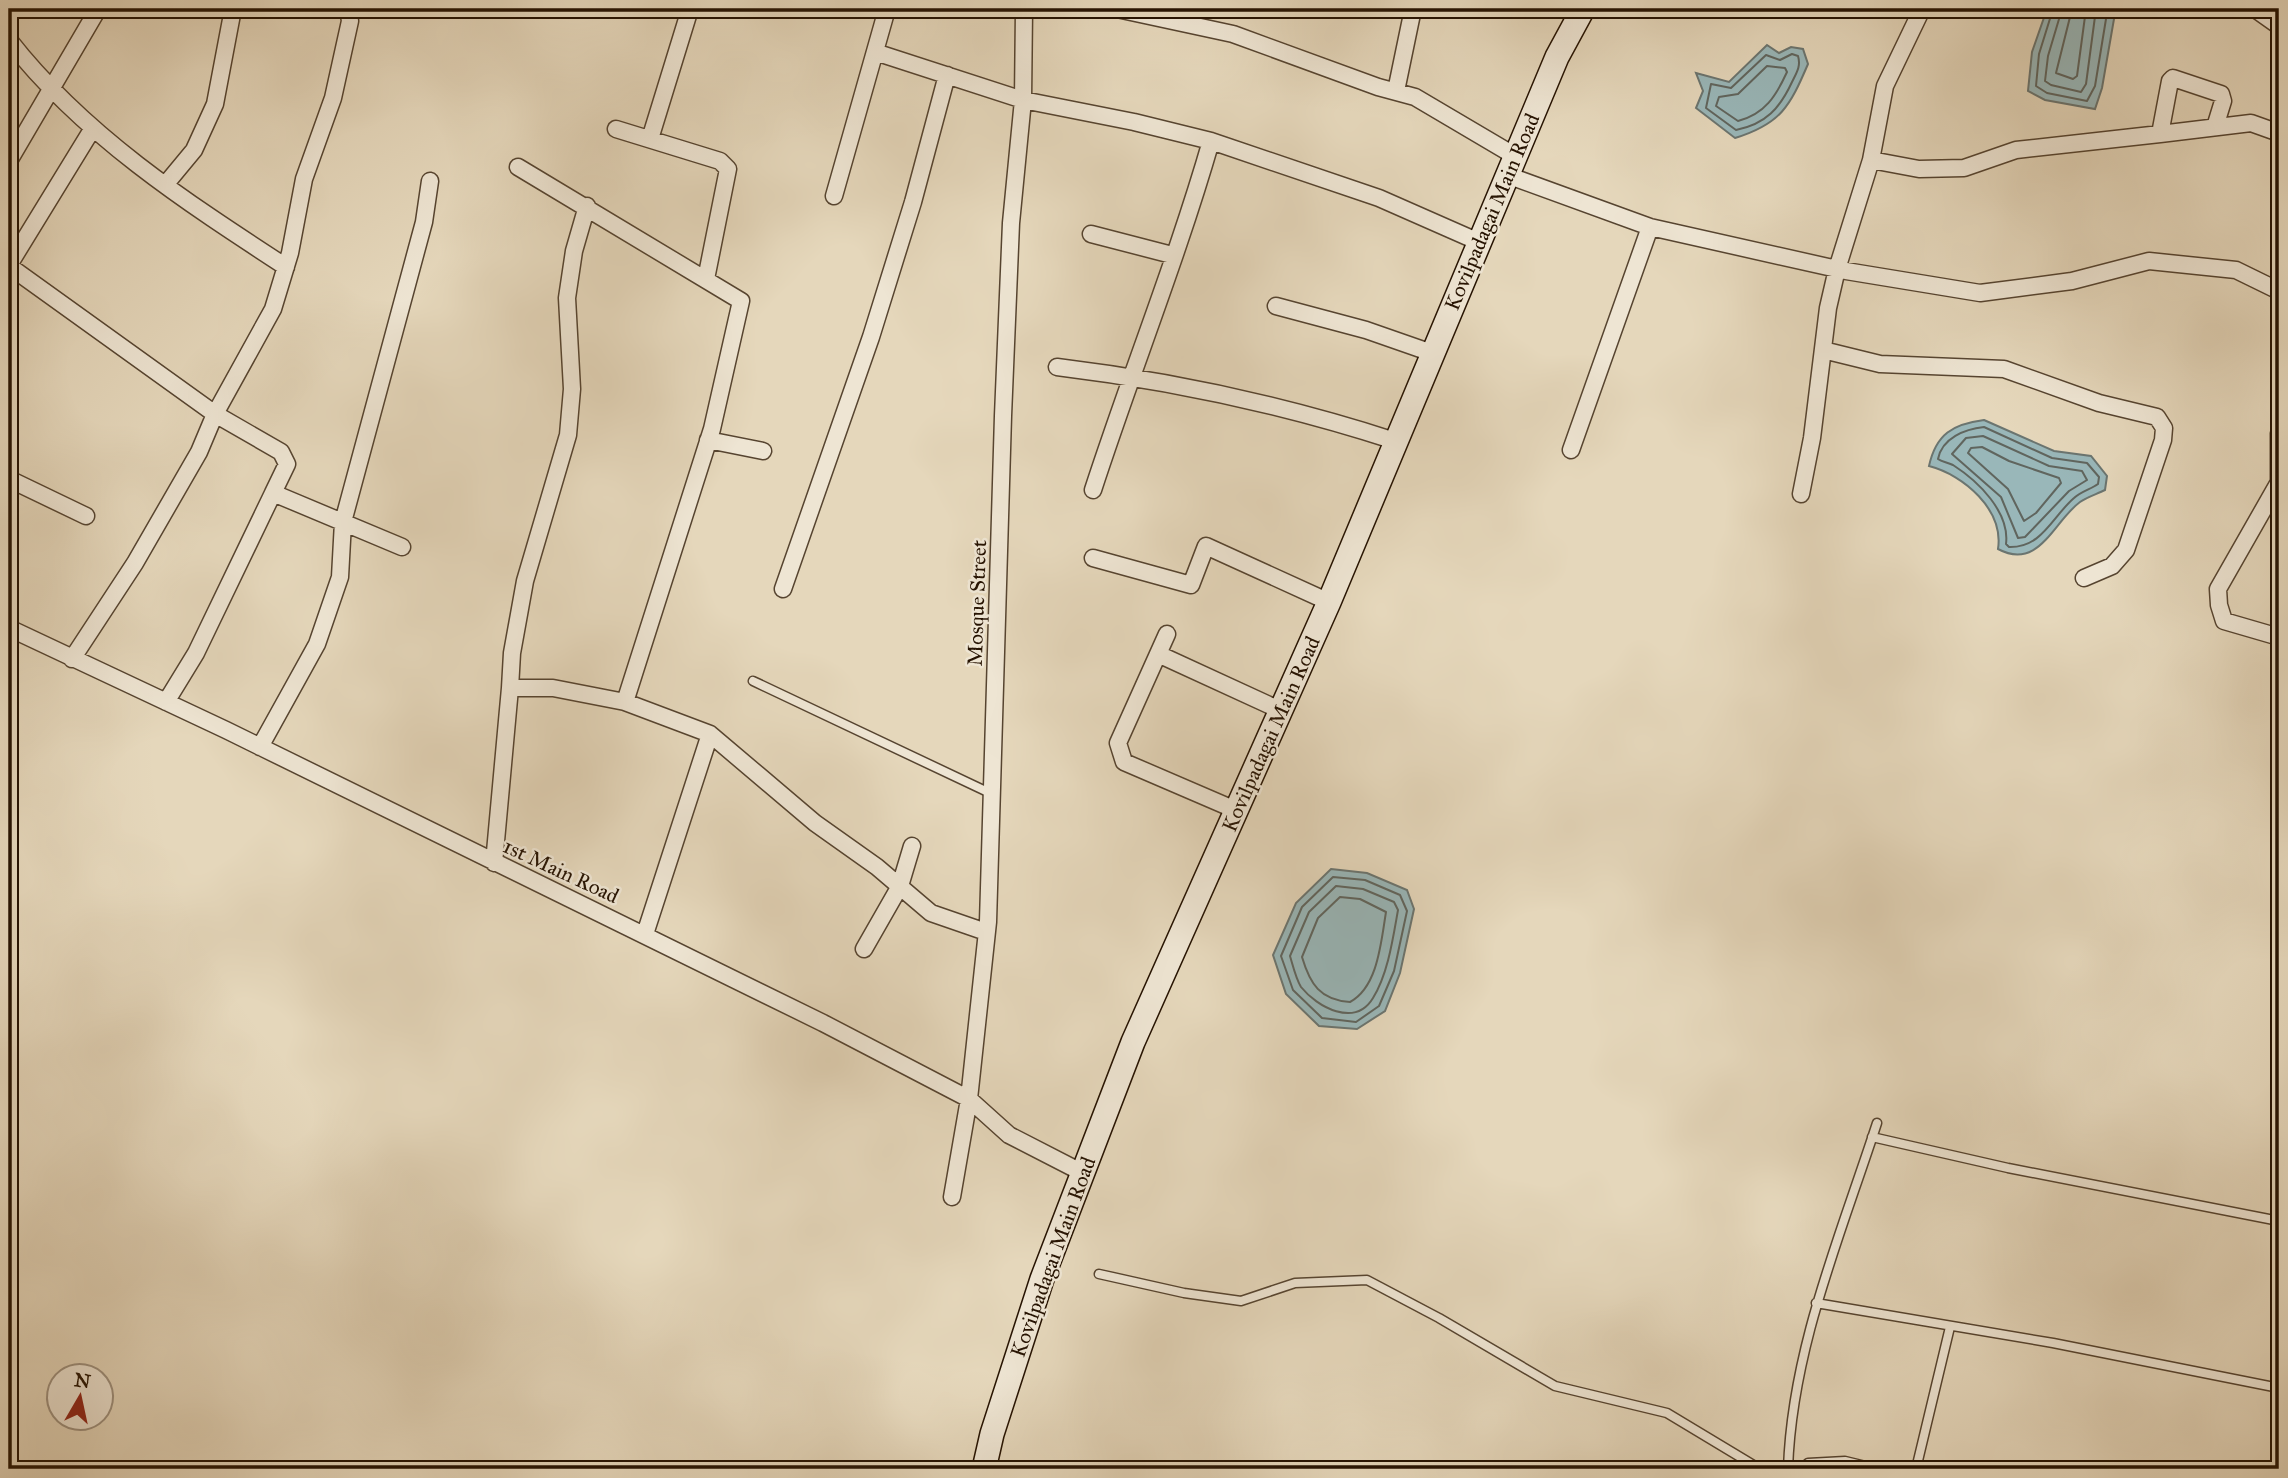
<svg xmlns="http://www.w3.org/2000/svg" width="2288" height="1478" font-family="'IM FELL Great Primer',serif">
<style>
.water{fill:#99b7b9;stroke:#6b7570;stroke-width:2}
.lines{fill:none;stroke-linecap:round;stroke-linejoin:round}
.shore{stroke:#60655e;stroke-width:2}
.lane-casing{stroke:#564430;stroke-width:11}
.street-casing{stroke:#564430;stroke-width:19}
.secondary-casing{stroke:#261302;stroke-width:26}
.lane{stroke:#eee5d3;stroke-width:8}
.street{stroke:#eee5d3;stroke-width:16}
.secondary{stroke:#eee5d3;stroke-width:23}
.labels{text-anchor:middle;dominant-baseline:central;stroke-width:5;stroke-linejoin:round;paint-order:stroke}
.street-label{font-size:21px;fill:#261302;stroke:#eee5d3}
</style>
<rect width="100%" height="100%" fill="#e5d7bb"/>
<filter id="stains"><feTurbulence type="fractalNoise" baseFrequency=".00286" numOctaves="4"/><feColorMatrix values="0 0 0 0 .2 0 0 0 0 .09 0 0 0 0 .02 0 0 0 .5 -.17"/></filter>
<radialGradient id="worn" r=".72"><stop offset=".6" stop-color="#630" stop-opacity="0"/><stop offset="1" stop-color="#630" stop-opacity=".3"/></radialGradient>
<path class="water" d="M2047,9H2112L2114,19L2102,88L2095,109L2045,100L2028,91L2032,52Z
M1767,45L1779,53L1791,47L1803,49L1808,64C1790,106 1781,124 1735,138L1696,108L1703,91L1696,73L1729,82Z
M1984,420L2054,451L2091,456L2107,476L2105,490C2097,494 2087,497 2080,502C2053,522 2039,571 1998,549C2004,510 1964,475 1929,466C1936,434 1953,424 1984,420Z
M1331,869L1367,873L1407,890L1414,909L1400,973L1385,1011L1357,1029L1319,1026L1286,994L1273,955L1296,903Z"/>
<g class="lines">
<path class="shore" d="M2053,9L2039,54L2036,86L2047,93L2087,101L2095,86L2106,19L2105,9
M2062,9L2048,56L2045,81L2051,85L2081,92L2086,84L2096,9
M2072,9L2056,73L2073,79L2077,76L2086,9
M1792,54L1798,56C1801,66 1797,72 1792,82C1780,108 1766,124 1736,130L1706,108L1711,84L1731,88L1766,55L1780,60Z
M1767,66L1785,68L1787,72C1776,96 1765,114 1738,121L1716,106L1719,97L1738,94Z
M1984,427L2052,458L2087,463L2099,477L2098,484C2091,489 2080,492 2074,498C2052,517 2042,548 2009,547L2006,544C2010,512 1978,481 1953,465C1947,462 1942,462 1938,459C1942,438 1965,429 1984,427Z
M1983,436L2049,466L2082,471L2087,480L2069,491L2025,537L2018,538L2001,497L1952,454L1966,438Z
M1982,447L2009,461L2059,478L2061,483L2036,513L2024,521L2008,489L1968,453L1971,448Z
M1333,877L1365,880L1400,895L1407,911L1394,971L1379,1006L1356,1022L1322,1018L1293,990L1281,956L1302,907Z
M1336,886L1363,889L1394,902L1398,910C1393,938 1388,974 1373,998C1355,1028 1317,1007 1301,987C1296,979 1293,966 1290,956L1309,912Z
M1340,897L1360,899L1386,912C1381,942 1378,987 1350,1002C1320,1000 1310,984 1302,957L1318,918Z"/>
<defs>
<path id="lane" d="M753,681L992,794
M1872,1137L2008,1168L2279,1221
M1099,1274L1184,1293L1241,1301L1295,1283L1367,1280L1439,1318L1555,1386L1667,1413L1760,1469
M1816,1303L2053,1343L2279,1388
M1788,1469C1792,1349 1840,1237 1877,1123
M1802,1469L1808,1463L1845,1461L1878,1469
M1916,1469L1950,1327"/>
<path id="street" d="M1117,9L1233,34L1378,87L1415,97L1515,156
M2255,9L2279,26
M9,40C83,135 186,202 286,267
M875,52L1023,100L1134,122L1211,141L1379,198L1479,242
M1396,91L1413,9
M616,129L720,161L728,169L706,279
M2160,134L2251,123L2279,133
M650,139L690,9
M1871,160L1919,169L1964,168L2016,150L2160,134L2170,81L2173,78L2221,94L2223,101L2215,127
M9,161L98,9
M518,167L741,301L712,429L625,702
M1507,175L1650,227L1846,271L1980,293L2072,281L2149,261L2236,270L2279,291
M165,185L194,150L215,104L233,9
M834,196L887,9
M1091,234L1172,255
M9,265L93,128
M9,266L215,414L281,452L287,464L273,493
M1276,306L1366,330L1432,353
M1823,350L1880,364L2004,369L2099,403L2157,417L2164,428L2163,440L2126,550L2112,566L2084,578
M1057,367C1173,381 1284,405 1395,441
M2279,433V484
M708,440L763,451
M1571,450L1650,227
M9,479L86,516
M2279,482L2218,589L2219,605L2224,621L2279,637
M1093,490C1131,373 1177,259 1211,141
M1801,494L1812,438L1828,308L1837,269L1871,160L1885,86L1922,9
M1093,558L1191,585L1206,546L1329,602
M783,589L871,337L913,202L947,75
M9,628L226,730L823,1023L969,1099L1009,1135L1083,1173
M1167,634L1118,743L1124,762L1238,811
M1158,654L1282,711
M72,659L135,563L199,452L215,414L273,309L290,253L304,179L333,98L350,21L348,9
M510,688L512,653L525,581L568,435L572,389L567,298L574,251L587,206
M166,702L196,653L273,493L402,547
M260,747L317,644L340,577L343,522L424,222L430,181
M494,863L510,688H553L625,702L710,734L815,823L877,867L931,913L986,932
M645,934L710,734
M864,949L900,886L912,846
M952,1197L969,1099L988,922L1003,416L1011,223L1023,100L1024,9"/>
<path id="secondary" d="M984,1469L992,1434L1042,1279L1133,1042L1329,602L1557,57L1583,9"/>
</defs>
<use href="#lane" class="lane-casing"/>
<use href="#street" class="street-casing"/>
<use href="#secondary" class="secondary-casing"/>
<use href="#lane" class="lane"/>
<use href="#street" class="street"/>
<use href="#secondary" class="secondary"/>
</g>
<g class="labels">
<g class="street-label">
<text transform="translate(1492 212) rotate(-67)">Kovilpadagai Main Road</text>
<text transform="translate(977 603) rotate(-88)">Mosque Street</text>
<text transform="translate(1271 734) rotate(-66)">Kovilpadagai Main Road</text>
<text transform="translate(561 871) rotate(25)">1st Main Road</text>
<text transform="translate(1053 1257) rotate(-70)">Kovilpadagai Main Road</text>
</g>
</g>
<rect width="2288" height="1478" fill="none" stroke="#e5d7bb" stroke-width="35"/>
<rect x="10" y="10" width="2267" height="1457" fill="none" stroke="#261302" stroke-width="3.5"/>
<rect x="18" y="18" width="2253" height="1443" fill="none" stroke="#261302" stroke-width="2"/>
<g transform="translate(80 1397) rotate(9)"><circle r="33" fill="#eee5d3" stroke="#9e917f" stroke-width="2"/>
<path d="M0-5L12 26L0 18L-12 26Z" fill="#8f2418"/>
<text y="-10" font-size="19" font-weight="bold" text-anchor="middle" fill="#261302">N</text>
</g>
<rect width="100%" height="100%" filter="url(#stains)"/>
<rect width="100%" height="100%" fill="url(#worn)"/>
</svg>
